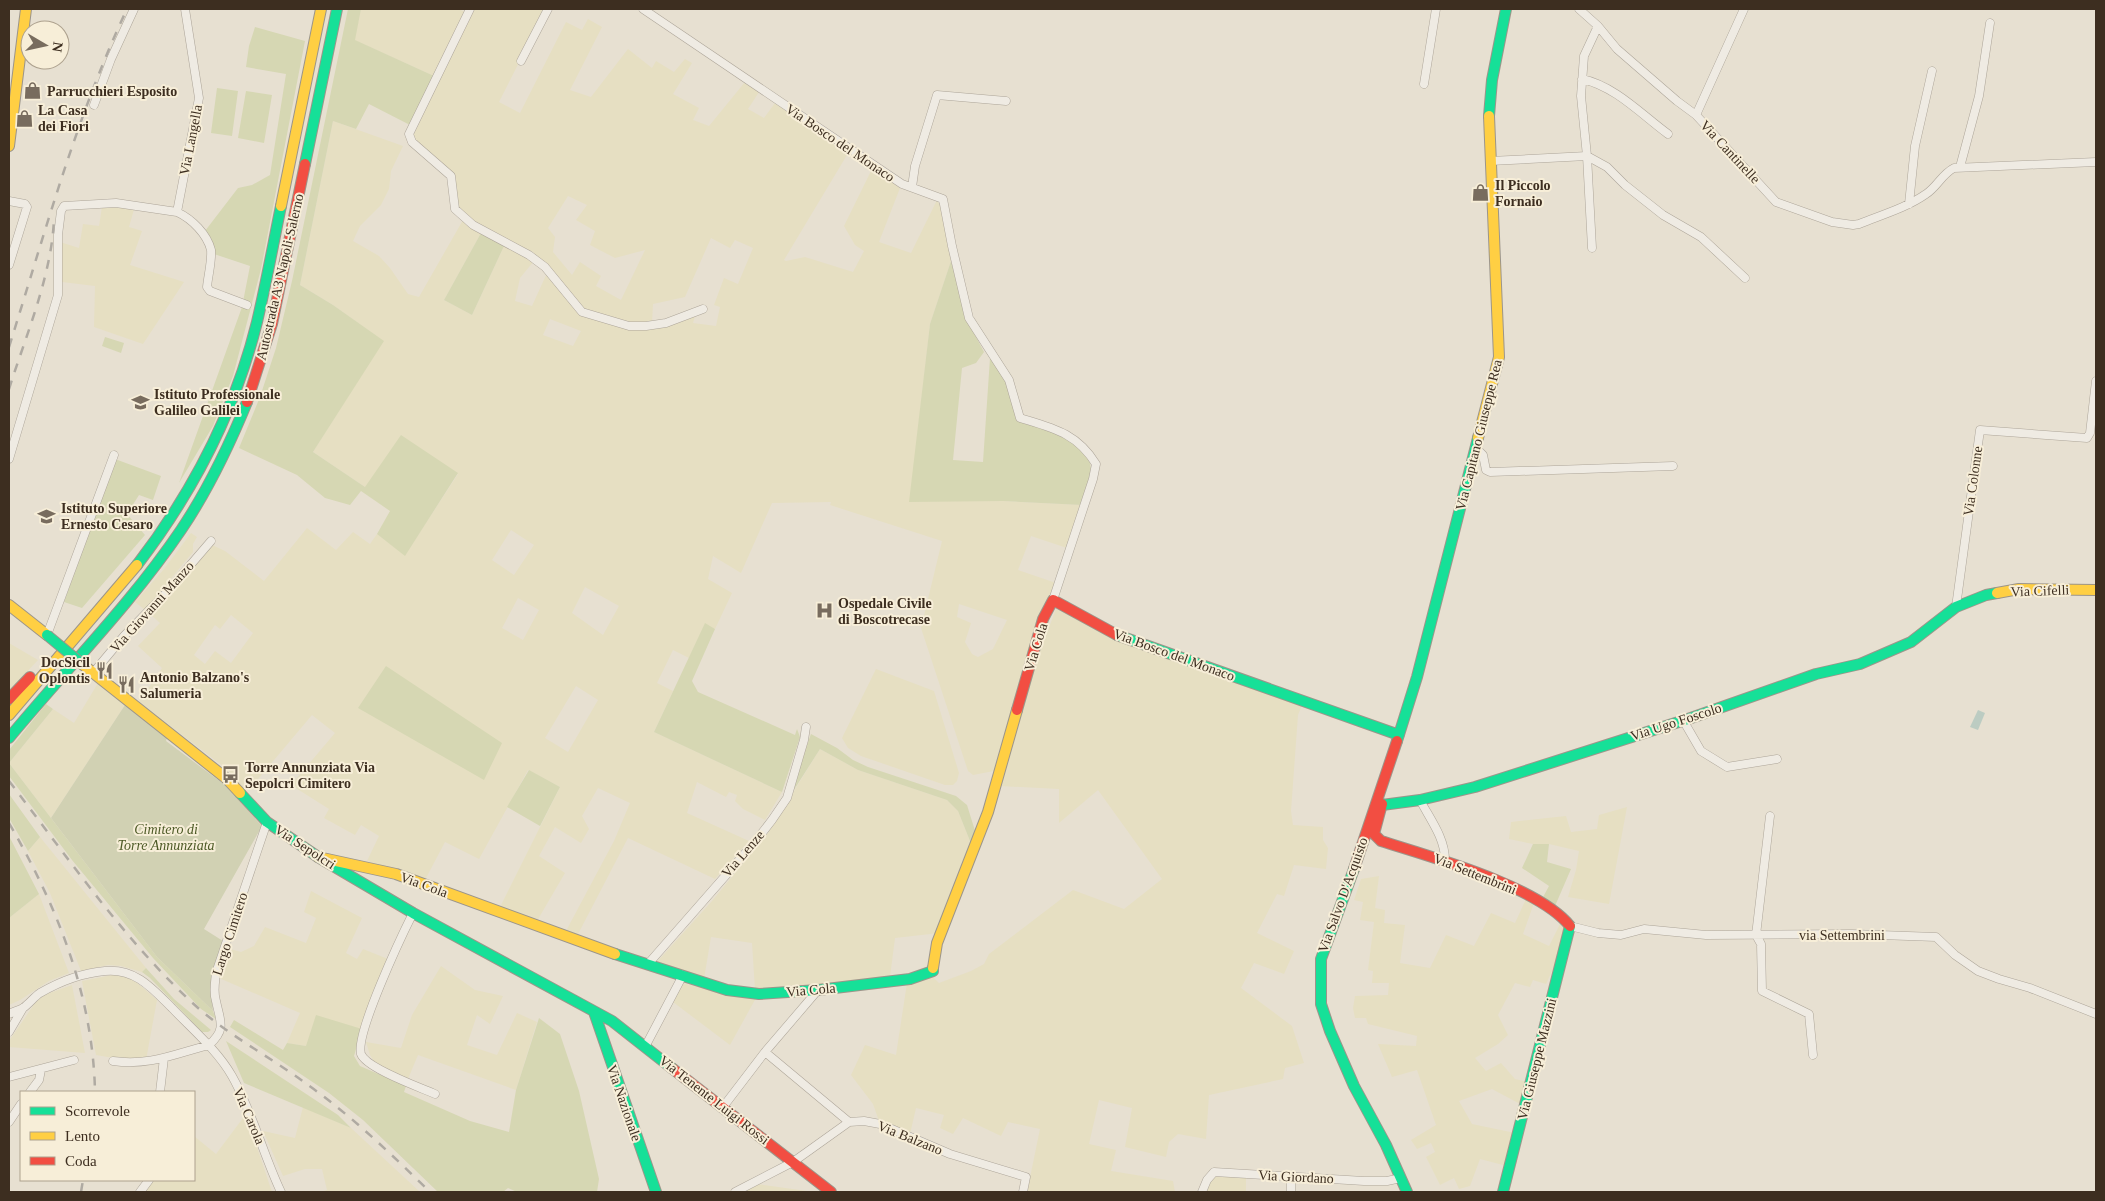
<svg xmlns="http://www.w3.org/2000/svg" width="2105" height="1201" font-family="Georgia,serif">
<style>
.farmland{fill:#e6dfc2;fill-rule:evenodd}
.green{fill:#d6d7b3}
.cemetery{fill:#d1d1b3}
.water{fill:#bcccc2}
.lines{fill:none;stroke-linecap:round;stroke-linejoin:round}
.street-casing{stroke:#ada599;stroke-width:9}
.fast-casing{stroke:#9c958a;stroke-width:12}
.slow-casing{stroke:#9c958a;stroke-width:12}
.jam-casing{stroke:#9c958a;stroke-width:12}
.street{stroke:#efebe3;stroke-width:8}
.fast{stroke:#16e098;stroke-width:10}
.slow{stroke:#ffcf43;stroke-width:10}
.jam{stroke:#f24e42;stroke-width:10}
.rail{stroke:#afaaa2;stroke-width:2.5;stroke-dasharray:9 9;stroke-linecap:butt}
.fast-bridge-casing{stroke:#9c958a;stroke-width:12;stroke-linecap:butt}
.fast-bridge{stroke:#16e098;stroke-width:10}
.labels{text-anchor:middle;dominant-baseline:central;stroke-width:4;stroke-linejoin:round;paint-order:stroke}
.poi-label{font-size:14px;font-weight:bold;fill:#3d2e20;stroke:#f7eed8;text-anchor:start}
.street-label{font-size:14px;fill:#3d2e20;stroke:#f7eed8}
.park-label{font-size:14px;font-style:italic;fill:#4d5a26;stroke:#f7eed8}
</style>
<rect width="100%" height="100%" fill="#e7e0d1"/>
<path class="farmland" d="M361,9H458L465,12L434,76L354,40Z
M472,9H546L499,102L520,113L566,22L582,30L588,19L602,27L570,90L591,97L628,49L652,68L656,61L674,72L685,59L692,63L673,94L699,108L693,120L709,126L745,82L759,92L748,109L764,118L775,103L840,149L847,155L784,260L786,261L805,257L853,272L864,251L855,245L844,226L872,169L900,188L879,242L911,253L937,200L943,210L951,261L930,324L910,501H1003L1082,505L1067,548L1031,536L1018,570L1056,583L1037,630L994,771L973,775L968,771L921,628L942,541L830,505L831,502L772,503L741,573L713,556L708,579L732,593L715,629L705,624L689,658L673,650L657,683L673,691L654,732L782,792L765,820L743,809L735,801L737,795L729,792L726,797L697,782L687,813L749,841L715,879L628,838L577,936L566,931L614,841L630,803L598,788L582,816L589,829L581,843L555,827L539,856L565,873L537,921L500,907L560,787L528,770L479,859L445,842L425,880L367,861L379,836L361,825L355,835L324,818L329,809L291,785L335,733L312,715L258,779L245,790L228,770L139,702L162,668L138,646L160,623L151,615L212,545L225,551L264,581L307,528L336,550L353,532L370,544L377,534L405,555L458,474L365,487L313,452L383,341L333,305L300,285L333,121L403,146L391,171L389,189L381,205L360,226L353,241L379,256L390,268L408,294L419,297L463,220L481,233L444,300L472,315L504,246L534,261L520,278L515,301L532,306L547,273L580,312L629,328L696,313L693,323L716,326L720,307L714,305L724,278L738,284L753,248L735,240L730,248L711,238L685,297L653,304L652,323H631L612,318L587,310L578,305L533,252L504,239L475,223L459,209L455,183L415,142L413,136ZM568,196L587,205L576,220L595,231L590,245L615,258L645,250L621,300L596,286L601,276L580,262L572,275L553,252L555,237L548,228ZM550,319L581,331L573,346L543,335ZM511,530L534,545L514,575L492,560ZM585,587L619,606L603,635L572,613ZM518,598L539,610L523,640L502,628ZM959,604L1007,620L993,649L978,657L972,654L965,642L971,623L957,617ZM231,615L253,633L231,663L215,651L205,664L194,655L215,625L220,629ZM576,686L598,700L568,752L545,738Z
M135,206L129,227L142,231L130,265L184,282L143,344L94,327L95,286L62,282L60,242L79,248L83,224L99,226L102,207Z
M191,533L197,537L193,544V552L145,610L135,602L164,569Z
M1056,609L1302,705L1298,715L1291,811L1293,825L1323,827V840L1328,848L1326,869L1294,865L1284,896L1277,894L1257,933L1294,951L1284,974L1254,963L1241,988L1292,1026L1304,1063L1285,1068L1283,1079L1209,1095L1206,1139L1178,1134L1169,1142L1166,1157L1125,1147L1132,1108L1099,1100L1089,1144L1116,1150L1111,1171L1173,1181L1175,1192H1027L1040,1129L1008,1122L1001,1136L963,1118L953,1134L940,1128L944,1115L916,1108L910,1134L879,1121L873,1104L851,1075L865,1045L896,1055L907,983L933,977L939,983L971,971L984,964L989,954L1073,890L1124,909L1162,879L1098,790L1059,823V789L1000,786L1033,669Z
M9,643L38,660L9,691Z
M876,669L934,691L959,773L957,781L953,785H945L861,756L848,748L842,738Z
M98,683L125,705L51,818L9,763L53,709L74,723Z
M820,749L858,770L947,800L958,811L972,846L939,933L895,938L890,977L839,983L755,990L752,943L711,937L704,979L656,963L712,901L768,833Z
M1627,807L1609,904L1568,897L1576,870L1579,851L1549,844H1533L1509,839L1511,822L1566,816L1571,832L1597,829L1599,815Z
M40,837L146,968L142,972L121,966L108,965L81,971L50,893L28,851Z
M1379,876L1375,908L1385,910L1384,923L1405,925L1400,963L1430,968L1446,935L1474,946L1491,913L1515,923L1526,899L1534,903L1523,934L1549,946L1561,922L1565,926V933L1560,954L1546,984L1533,980L1530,987L1515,983L1498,1015L1508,1035L1498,1044L1475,1058L1486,1071L1501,1063L1515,1079L1528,1082L1522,1105L1492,1089L1459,1101L1472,1124L1515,1133L1507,1166L1480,1159L1470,1186L1459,1189L1454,1178L1440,1185L1426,1157L1435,1152L1431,1143L1417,1149L1411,1140L1436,1125L1417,1070L1392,1077L1378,1044L1416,1046L1417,1036L1368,1024L1366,1018H1355L1353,1008L1355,996L1388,995L1389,983H1372L1373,971L1368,970L1374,922L1360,920L1363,902L1354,900L1361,879Z
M311,891L362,918L346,953L357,959L363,949L388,959L362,1029L306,1046L287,1043L300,1013L219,978L227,948L241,952L254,946L265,927L306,943L316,918L304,912Z
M39,894L69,973L49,981L20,1000L9,1005V918Z
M441,966L475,990L503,996L490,1024L477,1015L467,1045L497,1055L517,1013L537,1022L516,1090L418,1055L408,1079L377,1066L370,1055L366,1042L401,1048L412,1015Z
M112,975L122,976L134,980L157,1000L146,1060L119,1059L96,1055L82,981Z
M683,983L720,993L756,998L730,1045L673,1002Z
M72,985L85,1053L9,1047V1041L35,1003L44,995Z
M303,1107L351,1128L420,1192H320L327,1190L322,1169H305L283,1176L263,1131L295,1138Z
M246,1114L272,1192H144L154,1180H194V1136L216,1154Z
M1216,1175L1246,1177V1192H1206L1209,1183Z
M757,1184L814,1192H741Z"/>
<path class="green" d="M348,9H361L355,40L434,76L410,125L369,104L356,129L333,121L300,285L333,305L384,341L313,452L365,487L401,435L458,473L405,556L377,534L390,511L361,491L350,505L325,498L297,475L239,448L260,397L276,348L292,281Z
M255,27L305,41L261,269L233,376L213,426L179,483L242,307L250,266L214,254V246L205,231L238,188L252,185L270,175L286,74L246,67L249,46Z
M217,88L238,91L232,136L211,133Z
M246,91L272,95L264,143L238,138Z
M481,233L504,246L472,315L444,300Z
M951,261L968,322L984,352L976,363L962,368L953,460L983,462L990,358L1006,381L1019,419C1039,426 1084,441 1090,463C1093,476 1085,493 1082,505L1003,501L909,502L930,324Z
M105,337L124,343L121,353L102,346Z
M115,459L161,476L153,500L139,495L127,514L145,535L82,608L64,602Z
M705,623L715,629L692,681L698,692L795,735L797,729L800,737L782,792L654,732Z
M386,666L502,743L484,780L358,708Z
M46,704L53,709L9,763L157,957L213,1011L216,1019L201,1009L153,958L72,860L9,776V750Z
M811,734L837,748L853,760L868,767L956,796L967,805L976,834L972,846L958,811L947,800L858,770L820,749L792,793L796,774Z
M529,770L560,787L540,826L507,807Z
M9,794L40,837L28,851L9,818Z
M9,836L39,894L9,918Z
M1533,844H1549L1547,862L1571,869L1555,906L1542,899L1549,886L1522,868Z
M146,968L174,999L211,1030L208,1032H202L150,978L142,972Z
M316,1015L362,1029L354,1056L360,1066L406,1086L404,1092L470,1121L509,1132L516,1090L539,1018L560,1034L579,1091L599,1179L597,1192H517L508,1188L503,1192H438L363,1120L329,1093L230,1027L234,1020L283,1050L287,1043L306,1046Z
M226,1041L338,1115L351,1128L244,1083Z"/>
<path class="cemetery" d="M125,705L167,738L166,741L225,785L262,826L204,929L223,941L211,993L213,1011L157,957L51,818Z"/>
<path class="water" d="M1978,710L1985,713L1978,730L1970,727Z"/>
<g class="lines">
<defs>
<path id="street" d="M470,9L409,134L412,142L451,176L455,209L473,225L529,255L545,267L582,312L629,326H646L666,323L703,309
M643,9L902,184L943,199L952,246L969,318L1009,380L1020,418C1053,428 1077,433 1096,464L1093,479L1053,600
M1579,9L1598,26L1617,49L1677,101L1696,115L1776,202L1832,222L1853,225L1859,224C1881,215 1906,208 1926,194C1937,187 1942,174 1954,168L2096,162
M521,61L548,9
M1582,79C1615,86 1642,115 1668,134
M1424,84L1436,9
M94,105L111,59L134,9
M1696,115L1744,9
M1587,156L1607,167L1625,185L1663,215L1701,237L1745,278
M1587,156L1592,248
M1490,161L1587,156L1581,96L1584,56L1598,26
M1960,167L1979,96L1990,23
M912,187L915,166L937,95L1006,101
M9,201L25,204L27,207L9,265
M1909,204L1915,146L1932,71
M177,212L199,98L185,9
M1475,447L1483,455L1486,470L1490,472L1673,466
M9,459L58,295V235L61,211L64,206L116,203L177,212C192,219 207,234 211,250C212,261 208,276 207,287L210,291L247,305
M1956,607L1980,430L2087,438L2090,433L2096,381
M47,635L114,455
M93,673L124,636L168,591L211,541
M1683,720L1701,751L1727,767L1777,759
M1420,800C1430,819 1445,838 1445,860
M1770,816L1756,935L1761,944L1762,991L1809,1014L1813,1055
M413,913C402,935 355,1034 361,1054C366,1068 419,1087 435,1094
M1570,926L1598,933L1621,935L1644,929L1706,935L1852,934L1936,937L1955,955L1978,971L1999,979L2030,988L2096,1014
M648,964L755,842L772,820L787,798L804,740L806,727
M9,1014C13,1012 19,1010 23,1008C29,1004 34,997 40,993C59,982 83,973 105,971C135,968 152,988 172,1008C193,1030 217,1050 232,1076C253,1113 263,1154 281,1192
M9,1032L23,1008
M645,1047L683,975
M765,1052L849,1122
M113,1061C150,1066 174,1054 209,1045C227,1029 220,1021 216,1001C213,992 215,983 216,973L267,822
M9,1077L74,1060
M30,1092L39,1080L41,1070
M160,1092L164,1058
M723,1107L765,1052L818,990
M9,1122L21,1104
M1291,1176V1192
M140,1192L149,1180
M735,1192L793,1162L849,1122L864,1121L880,1124L950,1154L1026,1177L1023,1192
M1202,1192L1207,1180L1214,1172L1364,1181H1387L1401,1178"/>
<path id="fast" d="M1489,116L1492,80L1506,9
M305,164L337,9
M137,565C193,492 235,411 257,322C266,284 273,245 281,206
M1117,635L1399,735
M9,738C66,669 131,604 181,530C208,490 229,446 247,402
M1397,741L1417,677L1478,438
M240,793L267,822L318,857L413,913L612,1021L673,1069
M1382,805L1420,800L1475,787L1688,719L1816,674L1860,664L1911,642L1956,607L1986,595L1997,593
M1354,869L1321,959V1004L1330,1031L1354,1086L1386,1145L1407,1192
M615,954L727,990L759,994L818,990L910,979L933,971V968
M594,1012L656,1192
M1503,1192L1570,926"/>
<path id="slow" d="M9,146L26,9
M281,206L321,9
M1478,438L1499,357L1489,116
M1997,593L2019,589L2096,590
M9,605L47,635
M82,664L227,779L240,793
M9,715L137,565
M318,857L396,874L615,954
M933,968L937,943L988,812L1017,710"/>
<path id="jam" d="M247,402L272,324L305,164
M9,699L30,677
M1017,710L1043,619L1053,600L1117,635
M1382,804L1374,834L1381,841C1431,857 1538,886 1570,926
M1354,869L1397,741
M673,1069L831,1192"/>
</defs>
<use href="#street" class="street-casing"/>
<use href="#fast" class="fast-casing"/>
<use href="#slow" class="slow-casing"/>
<use href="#jam" class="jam-casing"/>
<use href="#street" class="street"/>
<use href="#fast" class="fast"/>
<use href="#slow" class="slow"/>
<use href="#jam" class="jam"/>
<path class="rail" d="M9,347C45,233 76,117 127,9
M9,389C26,335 52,275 54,218
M9,781C66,855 127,944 197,1007C231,1037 272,1058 308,1085C353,1117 391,1154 430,1192
M9,823C57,906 93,995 95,1092
M81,1192L83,1180"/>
<defs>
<path id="fast-bridge" d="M47,635L82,664"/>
</defs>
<use href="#fast-bridge" class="fast-bridge-casing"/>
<use href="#fast-bridge" class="fast-bridge"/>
</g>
<defs>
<symbol id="shop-bare" viewBox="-9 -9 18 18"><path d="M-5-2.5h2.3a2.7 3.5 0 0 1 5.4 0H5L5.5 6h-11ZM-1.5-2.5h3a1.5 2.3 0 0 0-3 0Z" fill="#786c5e" stroke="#f7eed8" stroke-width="2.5" paint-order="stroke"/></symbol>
<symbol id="school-bare" viewBox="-9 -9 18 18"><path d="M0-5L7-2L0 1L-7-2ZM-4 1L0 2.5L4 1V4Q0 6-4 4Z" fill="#786c5e" stroke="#f7eed8" stroke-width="2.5" paint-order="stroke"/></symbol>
<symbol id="hospital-bare" viewBox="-9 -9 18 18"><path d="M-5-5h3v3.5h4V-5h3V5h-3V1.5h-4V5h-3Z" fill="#786c5e" stroke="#f7eed8" stroke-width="2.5" paint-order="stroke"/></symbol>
<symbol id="restaurant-bare" viewBox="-9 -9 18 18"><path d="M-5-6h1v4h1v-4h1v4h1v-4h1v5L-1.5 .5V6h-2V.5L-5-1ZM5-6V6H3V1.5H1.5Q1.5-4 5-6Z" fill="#786c5e" stroke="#f7eed8" stroke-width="2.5" paint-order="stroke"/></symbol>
<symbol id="bus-bare" viewBox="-9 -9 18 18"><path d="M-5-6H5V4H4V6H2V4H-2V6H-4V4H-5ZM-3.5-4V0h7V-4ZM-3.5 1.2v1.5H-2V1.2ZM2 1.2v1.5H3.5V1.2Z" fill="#786c5e" stroke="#f7eed8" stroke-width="2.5" paint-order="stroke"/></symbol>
</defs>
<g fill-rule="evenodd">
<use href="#shop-bare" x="20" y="78" width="25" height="25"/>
<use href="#shop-bare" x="12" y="106" width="25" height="25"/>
<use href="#shop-bare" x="1468" y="180" width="25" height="25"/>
<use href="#school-bare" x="128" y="390" width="25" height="25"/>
<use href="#school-bare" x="34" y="504" width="25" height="25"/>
<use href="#hospital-bare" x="812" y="598" width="25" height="25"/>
<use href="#restaurant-bare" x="92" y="658" width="25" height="25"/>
<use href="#restaurant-bare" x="114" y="672" width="25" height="25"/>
<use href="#bus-bare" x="218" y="762" width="25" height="25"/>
</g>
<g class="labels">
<g class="poi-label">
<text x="47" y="91">Parrucchieri Esposito</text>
<text x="38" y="110">La Casa<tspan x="38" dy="16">dei Fiori</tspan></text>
<text x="1495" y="185">Il Piccolo<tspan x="1495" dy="16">Fornaio</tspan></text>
<text x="154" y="394">Istituto Professionale<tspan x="154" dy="16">Galileo Galilei</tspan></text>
<text x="61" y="508">Istituto Superiore<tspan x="61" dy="16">Ernesto Cesaro</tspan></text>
<text x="838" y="603">Ospedale Civile<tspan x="838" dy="16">di Boscotrecase</tspan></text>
<text x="90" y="662" text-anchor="end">DocSicil<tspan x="90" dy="16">Oplontis</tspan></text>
<text x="140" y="677">Antonio Balzano's<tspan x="140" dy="16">Salumeria</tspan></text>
<text x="245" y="767">Torre Annunziata Via<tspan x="245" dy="16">Sepolcri Cimitero</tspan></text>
</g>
<g class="street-label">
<text transform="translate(191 140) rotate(-79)">Via Langella</text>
<text transform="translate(840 143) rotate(34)">Via Bosco del Monaco</text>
<text transform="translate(1730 152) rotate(47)">Via Cantinelle</text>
<text transform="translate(280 277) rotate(-77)">Autostrada A3 Napoli-Salerno</text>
<text transform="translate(1479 435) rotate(-76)">Via Capitano Giuseppe Rea</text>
<text transform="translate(1973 481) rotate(-82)">Via Colonne</text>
<text transform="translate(2040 591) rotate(-2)">Via Cifelli</text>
<text transform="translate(152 607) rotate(-48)">Via Giovanni Manzo</text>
<text transform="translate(1036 647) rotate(-73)">Via Cola</text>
<text transform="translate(1174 655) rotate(20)">Via Bosco del Monaco</text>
<text transform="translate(1676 722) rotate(-18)">Via Ugo Foscolo</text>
<text transform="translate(305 847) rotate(33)">Via Sepolcri</text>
<text transform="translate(743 854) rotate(-49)">Via Lenze</text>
<text transform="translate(1475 874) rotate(22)">Via Settembrini</text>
<text transform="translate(424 885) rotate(20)">Via Cola</text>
<text transform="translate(1343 895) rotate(-70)">Via Salvo D'Acquisto</text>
<text transform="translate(230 934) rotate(-72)">Largo Cimitero</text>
<text x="1842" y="935">via Settembrini</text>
<text transform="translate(811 990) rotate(-5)">Via Cola</text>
<text transform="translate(1537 1059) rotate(-76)">Via Giuseppe Mazzini</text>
<text transform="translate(714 1100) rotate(38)">Via Tenente Luigi Rossi</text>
<text transform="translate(624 1103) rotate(71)">Via Nazionale</text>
<text transform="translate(249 1116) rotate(67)">Via Carola</text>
<text transform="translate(910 1138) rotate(22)">Via Balzano</text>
<text transform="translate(1296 1177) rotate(3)">Via Giordano</text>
</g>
<g class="park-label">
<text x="166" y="829">Cimitero di<tspan x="166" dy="16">Torre Annunziata</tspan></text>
</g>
</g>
<rect width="2105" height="1201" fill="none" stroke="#3d2e20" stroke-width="20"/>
<rect x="20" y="1091" width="175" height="90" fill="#f7eed8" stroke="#ada18e"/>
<rect x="30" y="1107" width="25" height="8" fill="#16e098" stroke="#ada18e"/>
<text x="65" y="1116" font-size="15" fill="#3d2e20">Scorrevole</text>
<rect x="30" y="1132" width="25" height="8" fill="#ffcf43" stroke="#ada18e"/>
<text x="65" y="1141" font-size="15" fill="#3d2e20">Lento</text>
<rect x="30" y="1157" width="25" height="8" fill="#f24e42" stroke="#ada18e"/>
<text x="65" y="1166" font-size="15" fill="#3d2e20">Coda</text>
<g transform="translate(45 45) rotate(99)"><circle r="24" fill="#f7eed8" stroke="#ada18e"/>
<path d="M0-4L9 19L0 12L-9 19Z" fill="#786c5e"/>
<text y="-8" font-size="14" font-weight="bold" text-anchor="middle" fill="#3d2e20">N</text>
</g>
</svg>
